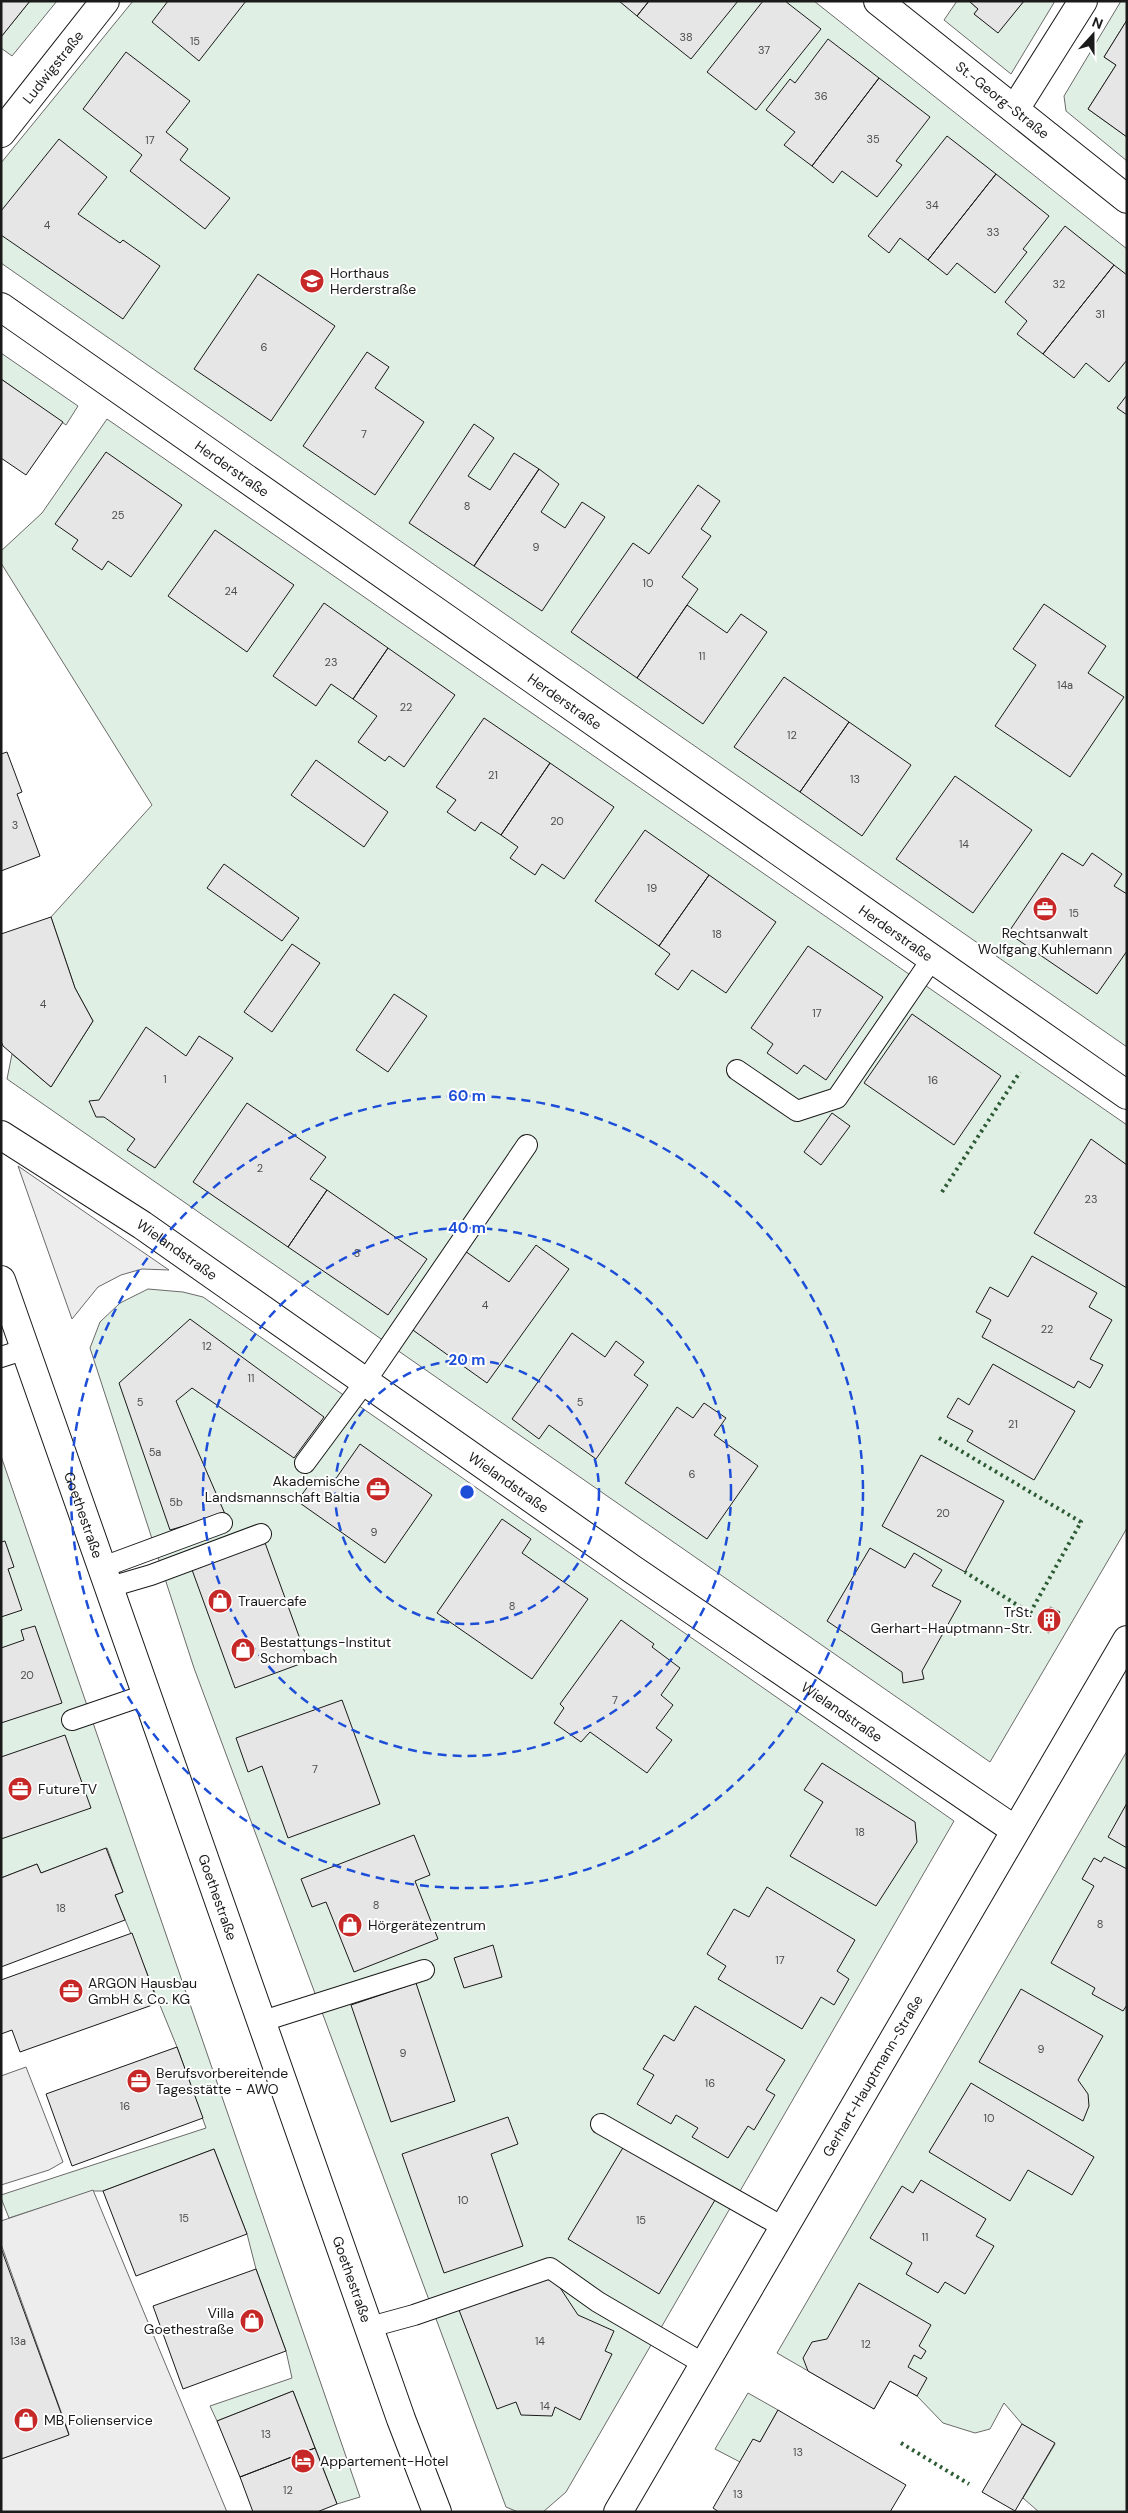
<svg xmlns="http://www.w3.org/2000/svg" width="1128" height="2513" font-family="'DM Sans',sans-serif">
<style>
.green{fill:#e0efe3;stroke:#6a6a6a}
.parking{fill:#ededed;stroke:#6a6a6a}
.building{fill:#e6e6e6;stroke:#1a1a1a}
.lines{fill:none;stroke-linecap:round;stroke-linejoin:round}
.lane-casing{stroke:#1a1a1a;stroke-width:22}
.street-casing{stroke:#1a1a1a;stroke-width:30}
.secondary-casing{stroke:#1a1a1a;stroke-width:30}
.lane{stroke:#fff;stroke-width:20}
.street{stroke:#fff;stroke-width:28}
.secondary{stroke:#fff;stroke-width:28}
.hedge{stroke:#2b5a34;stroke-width:4;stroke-dasharray:2.5 4;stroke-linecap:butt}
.ring{fill:none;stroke:#1d4ed8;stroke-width:2.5;stroke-dasharray:9 6}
.labels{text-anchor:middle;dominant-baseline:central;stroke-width:4;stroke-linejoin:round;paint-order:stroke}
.number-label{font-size:11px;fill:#4d4d4d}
.street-label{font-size:14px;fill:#1a1a1a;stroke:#fff}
.poi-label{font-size:14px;fill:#1a1a1a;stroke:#fff;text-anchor:start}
.centre{fill:#1d4ed8;stroke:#fff;stroke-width:2.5}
.ring-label{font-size:15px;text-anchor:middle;font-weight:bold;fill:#1d4ed8;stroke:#fff;stroke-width:4;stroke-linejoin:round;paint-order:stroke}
</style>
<rect width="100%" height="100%" fill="#fff"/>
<path class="green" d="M30,1H57L12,56L1,48V37Z
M133,1H814L1127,249V1047L1,263V163Z
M957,1H969L978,9L974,14L998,32L1024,1H1055L1011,74L944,20Z
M1121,1H1127V20L1104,57L1116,65L1088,109L1127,137V161L1066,111L1064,96Z
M1,353L78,406L66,425L1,379Z
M107,419L1127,1125V1528L990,1762L7,1079L12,1054L51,1087L93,1021L75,988L51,917L152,805L1,563V551L42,513Z
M148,1289L183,1292L203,1297L954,1821L566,2492L543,2512H518L506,2507L194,1668L90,1348L100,1322L120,1303Z
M1,1456L360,2497L337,2504L293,2391L217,2421L210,2406L292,2378L286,2351L256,2269L247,2234L214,2149L103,2191H93L9,2218L1,2198V2195L206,2128L177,2047L115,1895L123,1892L107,1848L41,1873L37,1864L1,1878Z
M1127,1751V2512H1039L1023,2498L1055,2444L1022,2424L1004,2403L990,2429L975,2433L943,2423L917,2396L890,2381L874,2409L777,2353Z
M748,2393L778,2410L760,2442L740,2462L715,2449Z"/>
<path class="parking" d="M18,1166L169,1270L142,1269L121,1275L98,1287L72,1319Z
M26,2067L63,2162L49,2170L1,2185V2076Z
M93,2190L227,2512H1V2459L69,2434L1,2244V2221Z"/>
<path class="building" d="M1,1H30L1,37Z
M168,1H246L199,61L152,22Z
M619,1H649L637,16Z
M649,1H738L691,59L637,16Z
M763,1H785L821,29L756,110L707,72Z
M969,1H1024L998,33L974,14L978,9Z
M1127,20V137L1088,109L1116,65L1104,57Z
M828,39L879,78L812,166L784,145L795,132L766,110L790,79L795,83Z
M126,52L190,101L166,132L188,149L180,160L230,198L205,229L130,171L142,155L83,109Z
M879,78L930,117L896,161L902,165L877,197L842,171L833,183L812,166Z
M947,136L996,174L928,260L900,238L889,253L868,236Z
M59,139L107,177L78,214L120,243L123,240L160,266L123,319L1,235V211Z
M996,174L1049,216L1023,249L1027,252L995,293L957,263L947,275L928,260Z
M1065,226L1114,265L1043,354L1017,334L1027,321L1005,302Z
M1114,265L1127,275V360L1109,382L1086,363L1074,378L1043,354Z
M258,274L335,326L271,421L194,369Z
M367,352L389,367L375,388L424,422L375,495L303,446Z
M1,379L63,422L26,475L1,458Z
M1127,395V415L1117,408Z
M474,424L494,438L468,476L490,490L514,453L539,469L474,566L409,523Z
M106,452L182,505L131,577L108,561L102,570L72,549L78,540L55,524Z
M539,469L559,484L541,512L565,528L582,502L605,517L542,611L474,566Z
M698,485L720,501L701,529L711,536L682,577L698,589L637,678L571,632L633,543L649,554Z
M215,530L294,585L247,652L168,596Z
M324,603L388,648L353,699L331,684L316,706L273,676Z
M1044,604L1106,646L1088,673L1124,697L1070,777L995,726L1036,665L1013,649Z
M687,605L727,633L741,614L767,632L703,724L637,678Z
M388,648L455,695L404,767L389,756L385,761L358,742L377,716L353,699Z
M784,677L849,722L800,792L734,747Z
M484,718L550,763L501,835L481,822L475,831L447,812L456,800L436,787Z
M849,722L911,765L862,836L800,792Z
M7,752L22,792L17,794L40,856L1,871V754Z
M316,760L388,812L364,847L291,795Z
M550,763L614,807L564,879L542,864L535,875L510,858L518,847L501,835Z
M955,776L1032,830L973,913L896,859Z
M645,830L709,875L659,946L595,901Z
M1062,853L1083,866L1092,853L1122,874L1114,886L1127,894V951L1097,994L1008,933Z
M224,864L299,918L282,941L207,888Z
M709,875L776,922L726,993L692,970L678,990L655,974L670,954L659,946Z
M51,917L75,988L93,1021L51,1087L3,1046L1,1041V934Z
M292,944L320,963L272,1032L244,1012Z
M808,946L883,997L826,1080L804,1065L797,1074L767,1053L773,1044L751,1028Z
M394,994L427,1016L388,1072L356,1050Z
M912,1014L1001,1076L954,1145L864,1083Z
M146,1027L186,1056L199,1036L233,1058L155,1168L127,1150L135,1139L104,1117H96L89,1101L99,1100Z
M247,1103L326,1157L310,1179L327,1190L288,1247L193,1182Z
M832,1113L850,1126L821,1165L804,1152Z
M1091,1139L1127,1165V1288L1034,1233Z
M327,1190L427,1259L388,1315L288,1247Z
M536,1245L569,1269L487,1383L410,1328L465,1251L509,1282Z
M1032,1256L1097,1293L1089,1307L1112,1320L1090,1359L1103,1365L1090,1388L1078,1381L1074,1388L982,1337L991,1320L976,1312L990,1287L1008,1297Z
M190,1319L324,1417L294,1458L192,1388L176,1401L225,1514L170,1530L119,1383Z
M572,1333L605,1357L616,1341L644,1362L634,1375L648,1385L596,1459L549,1425L539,1439L512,1419Z
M993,1364L1075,1411L1034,1480L967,1441L973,1431L947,1417L958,1398L969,1405Z
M704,1403L726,1418L714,1435L758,1466L707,1539L625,1483L677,1407L693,1418Z
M360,1444L432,1495L385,1563L297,1501L315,1477L330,1487Z
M921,1455L1004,1501L965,1572L882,1526Z
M502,1519L531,1539L522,1553L588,1599L532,1679L437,1613Z
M264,1540L308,1661L235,1688L191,1567Z
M5,1541L14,1567L8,1569L22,1610L1,1617V1542Z
M870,1548L905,1568L914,1553L942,1570L932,1586L961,1601L922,1671L924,1679L903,1683L902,1672L827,1621Z
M1050,1607L1060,1612L1049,1633L1039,1627Z
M621,1620L654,1644L652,1647L680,1668L661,1695L673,1705L656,1728L672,1740L647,1773L590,1732L581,1742L554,1723L564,1708L560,1704Z
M35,1626L62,1703L1,1723V1648L24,1640L21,1630Z
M342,1700L380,1804L288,1838L262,1766L248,1772L236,1738Z
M65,1735L91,1808L1,1839V1757Z
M822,1763L915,1822L917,1842L876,1906L790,1856L823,1802L804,1790Z
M1127,1803V1848L1108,1837Z
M414,1835L430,1875L415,1881L438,1939L354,1972L326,1902L312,1907L301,1879Z
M106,1848L123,1892L115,1895L125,1920L1,1967V1878L37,1864L41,1873Z
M1104,1857L1127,1869V2005L1123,2011L1092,1994L1095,1988L1051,1963L1094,1886L1082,1879L1094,1858L1101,1862Z
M767,1887L855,1940L837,1971L849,1979L834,2005L821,1997L802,2029L718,1979L726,1966L707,1954L734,1909L749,1917Z
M132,1933L158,2003L20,2052L12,2030L1,2034V1980Z
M493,1945L502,1977L464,1988L454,1958Z
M416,1983L455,2101L391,2122L351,2005Z
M1021,1989L1103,2036L1078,2080L1088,2094L1089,2106L1083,2121L979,2062Z
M695,2006L785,2060L766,2090L775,2095L754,2130L748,2126L728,2158L692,2137L698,2128L676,2115L671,2124L637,2104L654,2075L643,2069L664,2035L674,2041Z
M177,2047L203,2118L72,2166L46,2094Z
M971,2083L1094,2157L1072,2195L1028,2170L1010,2201L929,2152Z
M508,2117L518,2144L491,2154L523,2246L444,2273L402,2154Z
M624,2146L715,2200L659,2294L568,2239Z
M214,2149L247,2234L136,2276L103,2191Z
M921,2180L986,2219L976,2236L994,2246L965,2294L945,2282L938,2293L906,2274L912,2263L870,2238L902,2186L913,2193Z
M1,2248L69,2435L1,2459Z
M256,2269L286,2351L183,2389L153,2306Z
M551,2274L578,2315L614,2331L605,2351L612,2354L580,2420L555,2407L552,2416L521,2415L516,2402L497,2409L459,2310Z
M859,2283L931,2325L919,2346L926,2351L921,2359L914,2355L908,2367L927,2378L917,2396L890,2381L874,2409L808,2371L803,2358L812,2342L827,2339Z
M293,2391L315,2448L240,2477L217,2421Z
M778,2410L906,2485L890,2512H719L713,2508L753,2439L760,2442Z
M1022,2424L1055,2443L1015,2511L982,2492Z
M315,2448L337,2504L317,2512H253L240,2477Z"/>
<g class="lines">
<defs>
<path id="lane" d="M737,1070L797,1111L837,1098L932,959
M1,1357L26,1349
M305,1463L365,1382L527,1145
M103,1567L222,1523
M110,1587L151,1575L261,1534
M72,1720L148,1694
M263,2021L424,1970
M601,2124L783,2227
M370,2327L414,2315L550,2268L598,2302L704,2364"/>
<g id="street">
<path id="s1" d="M878,1L1127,199"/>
<path d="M1015,109L1083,1"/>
<path id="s2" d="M1,133L105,1"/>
<path id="s3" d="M1,307L1127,1095"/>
<path id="s4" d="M1,1135L142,1225L632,1569L1015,1830"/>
<path id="s5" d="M618,2512L1127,1640"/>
</g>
<g id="secondary">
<path id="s6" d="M1,1280L401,2419L437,2512"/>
</g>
</defs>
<use href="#lane" class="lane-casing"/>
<use href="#street" class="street-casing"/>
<use href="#secondary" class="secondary-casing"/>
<use href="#lane" class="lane"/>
<use href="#street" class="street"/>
<use href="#secondary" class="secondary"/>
<path class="hedge" d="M942,1192L1020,1072
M939,1438L1081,1522L1030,1613L965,1572
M901,2443L969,2484"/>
</g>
<g class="ring">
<circle cx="467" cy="1492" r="132"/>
<circle cx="467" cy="1492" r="264"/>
<circle cx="467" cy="1492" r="396"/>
</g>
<defs>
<symbol id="school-disc" viewBox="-11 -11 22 22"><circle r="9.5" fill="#c62828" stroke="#fff"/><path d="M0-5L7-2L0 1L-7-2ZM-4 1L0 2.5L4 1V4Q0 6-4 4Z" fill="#fff"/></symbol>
<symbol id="office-disc" viewBox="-11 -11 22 22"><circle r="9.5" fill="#c62828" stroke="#fff"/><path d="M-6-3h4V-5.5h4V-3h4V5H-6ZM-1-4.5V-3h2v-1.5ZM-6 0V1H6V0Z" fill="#fff"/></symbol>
<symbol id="shop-disc" viewBox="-11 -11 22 22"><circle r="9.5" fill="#c62828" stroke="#fff"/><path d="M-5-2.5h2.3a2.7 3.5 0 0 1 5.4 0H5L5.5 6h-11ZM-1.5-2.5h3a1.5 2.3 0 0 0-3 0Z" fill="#fff"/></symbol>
<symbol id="building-disc" viewBox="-11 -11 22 22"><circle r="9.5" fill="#c62828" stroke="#fff"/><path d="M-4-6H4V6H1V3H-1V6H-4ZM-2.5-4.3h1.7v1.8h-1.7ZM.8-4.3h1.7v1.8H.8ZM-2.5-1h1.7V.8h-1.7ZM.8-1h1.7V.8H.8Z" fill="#fff"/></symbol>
<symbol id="hotel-disc" viewBox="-11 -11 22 22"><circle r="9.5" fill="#c62828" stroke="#fff"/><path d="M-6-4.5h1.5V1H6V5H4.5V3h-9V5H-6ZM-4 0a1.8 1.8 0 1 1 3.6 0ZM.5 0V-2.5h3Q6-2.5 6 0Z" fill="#fff"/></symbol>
</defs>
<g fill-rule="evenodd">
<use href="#school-disc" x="298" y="267" width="28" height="28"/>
<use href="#office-disc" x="1031" y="895" width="28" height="28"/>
<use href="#office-disc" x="364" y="1475" width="28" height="28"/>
<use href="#shop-disc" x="206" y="1587" width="28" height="28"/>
<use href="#building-disc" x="1035" y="1606" width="28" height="28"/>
<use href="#shop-disc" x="229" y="1636" width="28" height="28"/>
<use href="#office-disc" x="6" y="1775" width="28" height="28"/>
<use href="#shop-disc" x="336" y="1911" width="28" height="28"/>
<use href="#office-disc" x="57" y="1977" width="28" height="28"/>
<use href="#office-disc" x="125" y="2067" width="28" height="28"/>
<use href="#shop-disc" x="238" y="2307" width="28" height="28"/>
<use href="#shop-disc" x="12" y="2406" width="28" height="28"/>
<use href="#hotel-disc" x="289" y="2447" width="28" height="28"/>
</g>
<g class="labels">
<g class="number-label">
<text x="686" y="37">38</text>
<text x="195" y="41">15</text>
<text x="764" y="50">37</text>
<text x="821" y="96">36</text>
<text x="873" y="139">35</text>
<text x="150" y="140">17</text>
<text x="932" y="205">34</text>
<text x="47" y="225">4</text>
<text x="993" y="232">33</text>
<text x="1059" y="284">32</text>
<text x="1100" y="314">31</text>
<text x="264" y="347">6</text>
<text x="364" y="434">7</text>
<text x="467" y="506">8</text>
<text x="118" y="515">25</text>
<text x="536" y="547">9</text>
<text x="648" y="583">10</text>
<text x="231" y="591">24</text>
<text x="702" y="656">11</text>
<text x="331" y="662">23</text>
<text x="1065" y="685">14a</text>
<text x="406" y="707">22</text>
<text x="792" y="735">12</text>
<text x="493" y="775">21</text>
<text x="855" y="779">13</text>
<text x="557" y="821">20</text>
<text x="15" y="825">3</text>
<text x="964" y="844">14</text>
<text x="652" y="888">19</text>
<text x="1074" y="913">15</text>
<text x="717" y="934">18</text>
<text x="43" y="1004">4</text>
<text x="817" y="1013">17</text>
<text x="165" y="1079">1</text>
<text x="933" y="1080">16</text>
<text x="260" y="1168">2</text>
<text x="1091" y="1199">23</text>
<text x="357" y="1253">3</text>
<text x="485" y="1305">4</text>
<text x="1047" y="1329">22</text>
<text x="207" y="1346">12</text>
<text x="251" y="1378">11</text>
<text x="140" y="1402">5</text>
<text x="580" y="1402">5</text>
<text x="1013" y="1424">21</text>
<text x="155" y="1452">5a</text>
<text x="692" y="1474">6</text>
<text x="176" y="1502">5b</text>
<text x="943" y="1513">20</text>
<text x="374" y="1532">9</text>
<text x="512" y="1606">8</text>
<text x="27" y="1675">20</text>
<text x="615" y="1700">7</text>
<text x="315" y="1769">7</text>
<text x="860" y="1832">18</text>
<text x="376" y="1905">8</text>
<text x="61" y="1908">18</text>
<text x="1100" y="1924">8</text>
<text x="780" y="1960">17</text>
<text x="1041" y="2049">9</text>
<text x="403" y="2053">9</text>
<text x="710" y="2083">16</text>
<text x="125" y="2106">16</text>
<text x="989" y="2118">10</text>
<text x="463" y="2200">10</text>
<text x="184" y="2218">15</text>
<text x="641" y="2220">15</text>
<text x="925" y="2237">11</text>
<text x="18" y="2341">13a</text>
<text x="540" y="2341">14</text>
<text x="866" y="2344">12</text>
<text x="545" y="2406">14</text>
<text x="266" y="2434">13</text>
<text x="798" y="2452">13</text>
<text x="288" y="2490">12</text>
<text x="738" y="2494">13</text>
</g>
<g class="street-label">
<text stroke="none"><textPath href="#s2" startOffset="84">Ludwigstraße</textPath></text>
<text stroke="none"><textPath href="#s1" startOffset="159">St.-Georg-Straße</textPath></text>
<text stroke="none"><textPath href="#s3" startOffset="282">Herderstraße</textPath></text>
<text stroke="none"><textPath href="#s3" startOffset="688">Herderstraße</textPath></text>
<text stroke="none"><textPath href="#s3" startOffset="1092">Herderstraße</textPath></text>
<text stroke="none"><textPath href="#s4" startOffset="210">Wielandstraße</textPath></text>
<text stroke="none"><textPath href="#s4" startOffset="615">Wielandstraße</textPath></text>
<text stroke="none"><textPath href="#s6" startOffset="249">Goethestraße</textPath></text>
<text stroke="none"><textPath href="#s4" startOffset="1020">Wielandstraße</textPath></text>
<text stroke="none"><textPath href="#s6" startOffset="654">Goethestraße</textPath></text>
<text stroke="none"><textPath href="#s5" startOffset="505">Gerhart-Hauptmann-Straße</textPath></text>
<text stroke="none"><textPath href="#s6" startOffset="1059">Goethestraße</textPath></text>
</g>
<g class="poi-label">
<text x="330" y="273">Horthaus<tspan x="330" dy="16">Herderstraße</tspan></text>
<text x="1045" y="933" text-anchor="middle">Rechtsanwalt<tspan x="1045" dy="16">Wolfgang Kuhlemann</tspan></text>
<text x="360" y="1481" text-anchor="end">Akademische<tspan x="360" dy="16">Landsmannschaft Baltia</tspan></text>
<text x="238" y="1601">Trauercafe</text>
<text x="1032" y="1612" text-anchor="end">TrSt.<tspan x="1032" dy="16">Gerhart-Hauptmann-Str.</tspan></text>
<text x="260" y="1642">Bestattungs-Institut<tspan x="260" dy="16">Schombach</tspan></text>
<text x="38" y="1789">FutureTV</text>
<text x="368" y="1925">Hörgerätezentrum</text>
<text x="88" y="1983">ARGON Hausbau<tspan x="88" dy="16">GmbH &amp; Co. KG</tspan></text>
<text x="156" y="2073">Berufsvorbereitende<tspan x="156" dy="16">Tagesstätte - AWO</tspan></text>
<text x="234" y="2313" text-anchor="end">Villa<tspan x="234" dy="16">Goethestraße</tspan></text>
<text x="44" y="2420">MB Folienservice</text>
<text x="320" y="2461">Appartement-Hotel</text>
</g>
</g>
<circle cx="467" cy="1492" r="8" class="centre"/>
<g class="ring-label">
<text x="467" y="1101">60 m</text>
<text x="467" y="1233">40 m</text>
<text x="467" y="1365">20 m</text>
</g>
<rect width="1128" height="2513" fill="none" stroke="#1a1a1a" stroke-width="5"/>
<g transform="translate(1093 35) rotate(21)" stroke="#ffffff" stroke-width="4" paint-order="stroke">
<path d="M0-4L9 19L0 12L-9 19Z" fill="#1a1a1a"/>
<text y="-8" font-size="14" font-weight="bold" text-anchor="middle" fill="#1a1a1a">N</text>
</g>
</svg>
